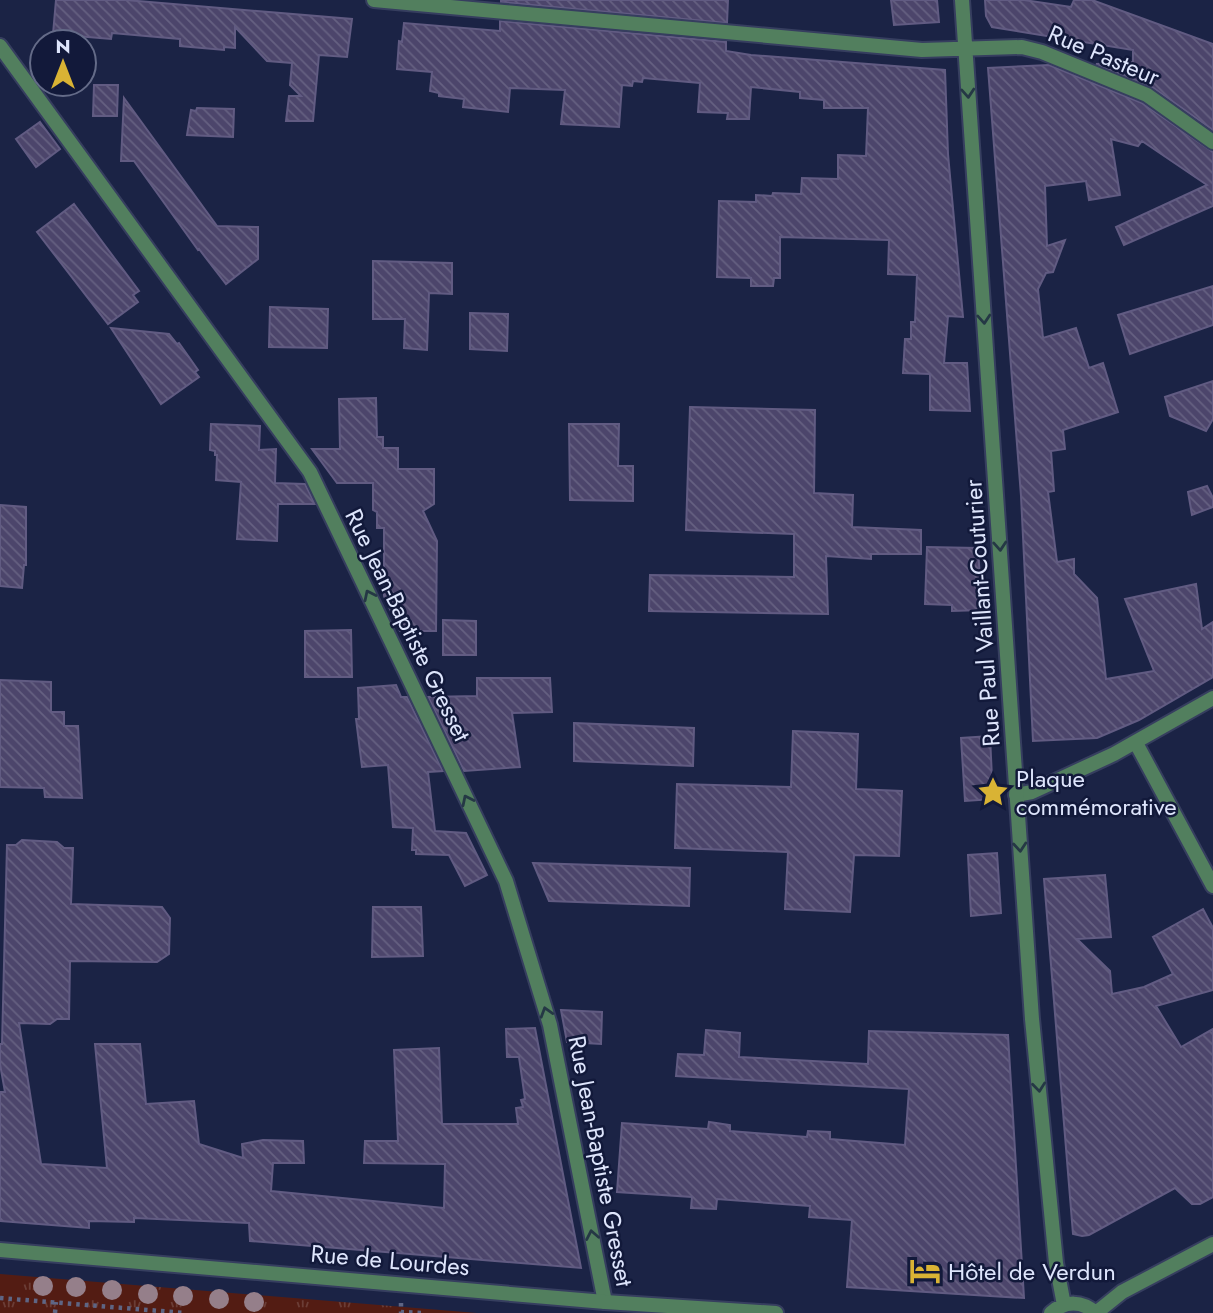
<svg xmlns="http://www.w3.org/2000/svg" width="1213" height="1313" font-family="Jost,sans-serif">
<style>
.grass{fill:url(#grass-tufts)}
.building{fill:url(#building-back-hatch);stroke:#615b82;stroke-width:2}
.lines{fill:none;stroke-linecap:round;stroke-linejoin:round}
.minor-casing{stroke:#363e5f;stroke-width:18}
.tertiary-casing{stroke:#363e5f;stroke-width:18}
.path{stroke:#5e6584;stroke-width:4.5;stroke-dasharray:3.5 5;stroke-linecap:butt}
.minor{stroke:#527f5e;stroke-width:14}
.tertiary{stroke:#527f5e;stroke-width:14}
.tree{fill:#957f8a}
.oneway{stroke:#253845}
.labels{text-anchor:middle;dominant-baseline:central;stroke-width:5;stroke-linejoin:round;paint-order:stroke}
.street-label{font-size:24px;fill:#dee5fc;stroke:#12193a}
.poi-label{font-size:24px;fill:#dee5fc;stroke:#12193a;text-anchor:start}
</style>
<defs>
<pattern id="grass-tufts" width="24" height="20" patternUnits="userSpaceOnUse" patternTransform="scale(1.75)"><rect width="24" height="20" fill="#531c13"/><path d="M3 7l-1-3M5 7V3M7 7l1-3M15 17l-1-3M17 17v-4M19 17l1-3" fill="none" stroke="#6b3d36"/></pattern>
<pattern id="building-back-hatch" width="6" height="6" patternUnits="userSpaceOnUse" patternTransform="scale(1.75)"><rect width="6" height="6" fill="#4c456b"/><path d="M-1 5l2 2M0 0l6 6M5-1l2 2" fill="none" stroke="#656081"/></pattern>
</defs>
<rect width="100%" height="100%" fill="#1b2345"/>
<path class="grass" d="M0,1274L477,1313H0Z"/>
<path class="building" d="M56,0H126L352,19L347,57L319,55L313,121H286L289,96H301L290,85L292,63L267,61L235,27V48L224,47V50L180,46V39L112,33L111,39L53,34Z
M501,0H728L727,23L501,2Z
M891,0H937L939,22L894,25Z
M985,0H1024L1071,7L1074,0H1092L1213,44V130L1152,87L1096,64L1133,62V50L992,27L986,16Z
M500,21L726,42V51L751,55L945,70L948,154L963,317L948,316L944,363H967L970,411L930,410V374L903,373L905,339H911V322H915L917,275L888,274L889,240L780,237V278H774L773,286H751V278L717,277L719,201L756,202V195L772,196L773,193L801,194L802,178L838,179V155L866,156L868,108H824V100L800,98V92L751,87L749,119H727L728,113L698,112L700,83L643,78L642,82L633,81L632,86L622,85L619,127L561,124L565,90L510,88L508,112L463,107L464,99L439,96V93L430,91L432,72L397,69L399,41L402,42L404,23L500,31Z
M1049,65L1142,103L1213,152V206L1124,245L1116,227L1207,185L1142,141L1138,146L1111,139L1120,195L1089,200L1086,181L1045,186L1047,246L1065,240L1053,272L1046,273L1038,289L1043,338L1076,328L1089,368L1103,363L1118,412L1063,430L1065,449L1051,451L1054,491L1048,492L1057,562L1074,559V574L1097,598L1106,679L1154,671L1125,599L1196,584L1202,629L1213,622V677L1139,720L1097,738L1033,741L1021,496L988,68Z
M94,85H118L117,116H93Z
M124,98L217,226L258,227V259L226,284L199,249L198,250L134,161H121Z
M197,108L234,109L233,137L187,135L191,110L196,111Z
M40,122L60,149L36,167L16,139Z
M74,204L139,291L133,295L138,302L108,324L37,232Z
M373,261L452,263V294L429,293L427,350L404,348L405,319H373Z
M1213,286V325L1130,354L1118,315Z
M270,307L328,309L327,348L269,347Z
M470,313L508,314L507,351L470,349Z
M111,328L169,334L177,344L179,343L198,370L195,372L199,377L161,404Z
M1213,381V419L1206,431L1170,416L1165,397Z
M376,398L377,437H383V448H398V469H434V504L423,511L437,541L436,631H400L384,596V528H377V512L373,510V483H337L312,449H340L339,399Z
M690,407L815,410L814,493L853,495L852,527L921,530V554H871V559L826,556L828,614L649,611L650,575L794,577V534L686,530Z
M211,424L260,426L259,450L276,449L275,483L305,484L315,504H278L277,541L237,539L241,482L216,480L217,455H215V451L210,450Z
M569,424H619L618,466H633V501L570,500Z
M1207,486L1213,498V507L1192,515L1188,492Z
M0,505L26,507V565H24L22,588L0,586Z
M927,547L978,548L982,610L952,611V605L925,604Z
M443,620L476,621V655H443Z
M351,630L352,677H305V631Z
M477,678H550L552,712L512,713L520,767L464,771L428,697L477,696Z
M0,680L51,682V712H64V726H78L82,798L45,797L44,788L0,787Z
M396,685L401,697H407L443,771L428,772L435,831L466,833L487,875L465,886L449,855L416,854V850H412L413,828L393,827L388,765L362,767L356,719H359L358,688Z
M574,723L694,728L693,766L574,761Z
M793,731L858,734L856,789L902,791L899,856L854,855L850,912L785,909L788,852L675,848L677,784L791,787Z
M990,736L993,799L965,801L961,738Z
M22,840L57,842L64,848H73L71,904L162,907L170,918L169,954L157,962L70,961L69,1019H57L50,1024L19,1023L41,1164L107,1168L95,1044H140L146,1104L194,1101L199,1144L243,1158L242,1144L263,1140L303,1141L304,1163H273L271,1191L444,1208L445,1164L364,1163L365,1141H398L394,1050L439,1048L442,1124H518L516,1108L523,1107L521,1100L525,1099L519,1057H507L506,1029L535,1028L581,1268L250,1241L249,1223L134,1218V1222L89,1221V1228L0,1221V1092H5L0,1064V1044H2L7,845H16Z
M997,853L1001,913L971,916L968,855Z
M533,863L690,868L689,906L549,901Z
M1105,875L1111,937L1077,939L1110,971L1112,994L1144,987L1173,974L1153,937L1203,909L1213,928V990L1156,1006L1181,1047L1213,1029V1197L1200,1204H1192L1175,1188L1089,1235L1082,1236L1073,1234L1044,879Z
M373,907H421L423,956L372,957Z
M561,1010L602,1012L601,1044L567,1042Z
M706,1030L740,1033L739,1057L868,1064L869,1031L1008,1035L1024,1298L847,1287L852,1220L809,1217L810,1206L717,1199L716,1209L691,1208L692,1197L617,1192L622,1123L708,1129L709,1122L730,1125V1131L807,1137L808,1131L830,1132V1139L905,1145L909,1089L676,1076L678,1054L704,1055Z"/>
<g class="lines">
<defs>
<path id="minor" d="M0,46L310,472L506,881L550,1025L605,1302
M1136,743L1213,886
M1016,795L1032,792L1114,754L1213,698"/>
<path id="tertiary" d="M374,0L922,50L1022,47L1042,52L1147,95L1213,142
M962,0L1032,1019L1056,1263L1064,1305
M0,1250L605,1302L776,1313
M1051,1313C1066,1300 1082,1301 1096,1313
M1096,1313L1122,1292L1213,1244"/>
</defs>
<use href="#minor" class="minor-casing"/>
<use href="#tertiary" class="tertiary-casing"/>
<path class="path" d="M0,1298L185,1313
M401,1303V1312L423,1313
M55,1313L56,1302"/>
<use href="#minor" class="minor"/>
<use href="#tertiary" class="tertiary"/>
</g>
<g class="tree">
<circle cx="43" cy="1286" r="10"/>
<circle cx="76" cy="1287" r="10"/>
<circle cx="112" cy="1290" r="10"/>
<circle cx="148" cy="1294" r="10"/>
<circle cx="183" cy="1296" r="10"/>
<circle cx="219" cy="1299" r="10"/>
<circle cx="254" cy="1302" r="10"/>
</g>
<defs><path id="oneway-chevron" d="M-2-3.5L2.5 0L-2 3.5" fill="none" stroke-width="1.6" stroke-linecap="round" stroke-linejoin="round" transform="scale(1.75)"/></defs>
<g class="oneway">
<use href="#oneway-chevron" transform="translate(968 93) rotate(86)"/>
<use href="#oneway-chevron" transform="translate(984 319) rotate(86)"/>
<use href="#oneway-chevron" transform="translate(1000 546) rotate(86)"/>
<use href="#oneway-chevron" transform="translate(369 595) rotate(-116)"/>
<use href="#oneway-chevron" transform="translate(467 800) rotate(-116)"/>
<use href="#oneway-chevron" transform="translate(1020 847) rotate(85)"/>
<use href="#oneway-chevron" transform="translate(546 1012) rotate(-107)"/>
<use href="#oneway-chevron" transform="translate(1039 1087) rotate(84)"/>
<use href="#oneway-chevron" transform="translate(592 1235) rotate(-101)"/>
</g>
<defs>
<symbol id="sight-bare" viewBox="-9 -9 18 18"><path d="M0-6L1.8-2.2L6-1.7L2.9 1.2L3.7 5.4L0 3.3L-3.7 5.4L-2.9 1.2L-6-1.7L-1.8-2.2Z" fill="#d9b334" stroke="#12193a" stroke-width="2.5" paint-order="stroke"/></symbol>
<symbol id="hotel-bare" viewBox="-9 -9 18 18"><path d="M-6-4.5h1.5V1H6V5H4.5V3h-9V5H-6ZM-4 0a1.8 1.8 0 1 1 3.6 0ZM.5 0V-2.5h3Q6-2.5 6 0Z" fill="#d9b334" stroke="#12193a" stroke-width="2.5" paint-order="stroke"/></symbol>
</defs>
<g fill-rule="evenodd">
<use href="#sight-bare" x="971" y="770" width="44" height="44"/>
<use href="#hotel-bare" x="903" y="1249" width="44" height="44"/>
</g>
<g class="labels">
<g class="street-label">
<text transform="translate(1104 55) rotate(23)">Rue Pasteur</text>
<text transform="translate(982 613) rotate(-94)">Rue Paul Vaillant-Couturier</text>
<text transform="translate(408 625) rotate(64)">Rue Jean-Baptiste Gresset</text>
<text transform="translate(601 1161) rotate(79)">Rue Jean-Baptiste Gresset</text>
<text transform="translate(390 1260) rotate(5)">Rue de Lourdes</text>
</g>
<g class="poi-label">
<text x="1016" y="778">Plaque<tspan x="1016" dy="28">commémorative</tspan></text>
<text x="948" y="1271">Hôtel de Verdun</text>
</g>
</g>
<g transform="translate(63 63)"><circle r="33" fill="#12193a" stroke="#646b88" stroke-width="2"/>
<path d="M0-5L12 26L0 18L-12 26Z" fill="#d9b334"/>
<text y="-10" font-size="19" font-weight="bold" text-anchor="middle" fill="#dee5fc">N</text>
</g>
</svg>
